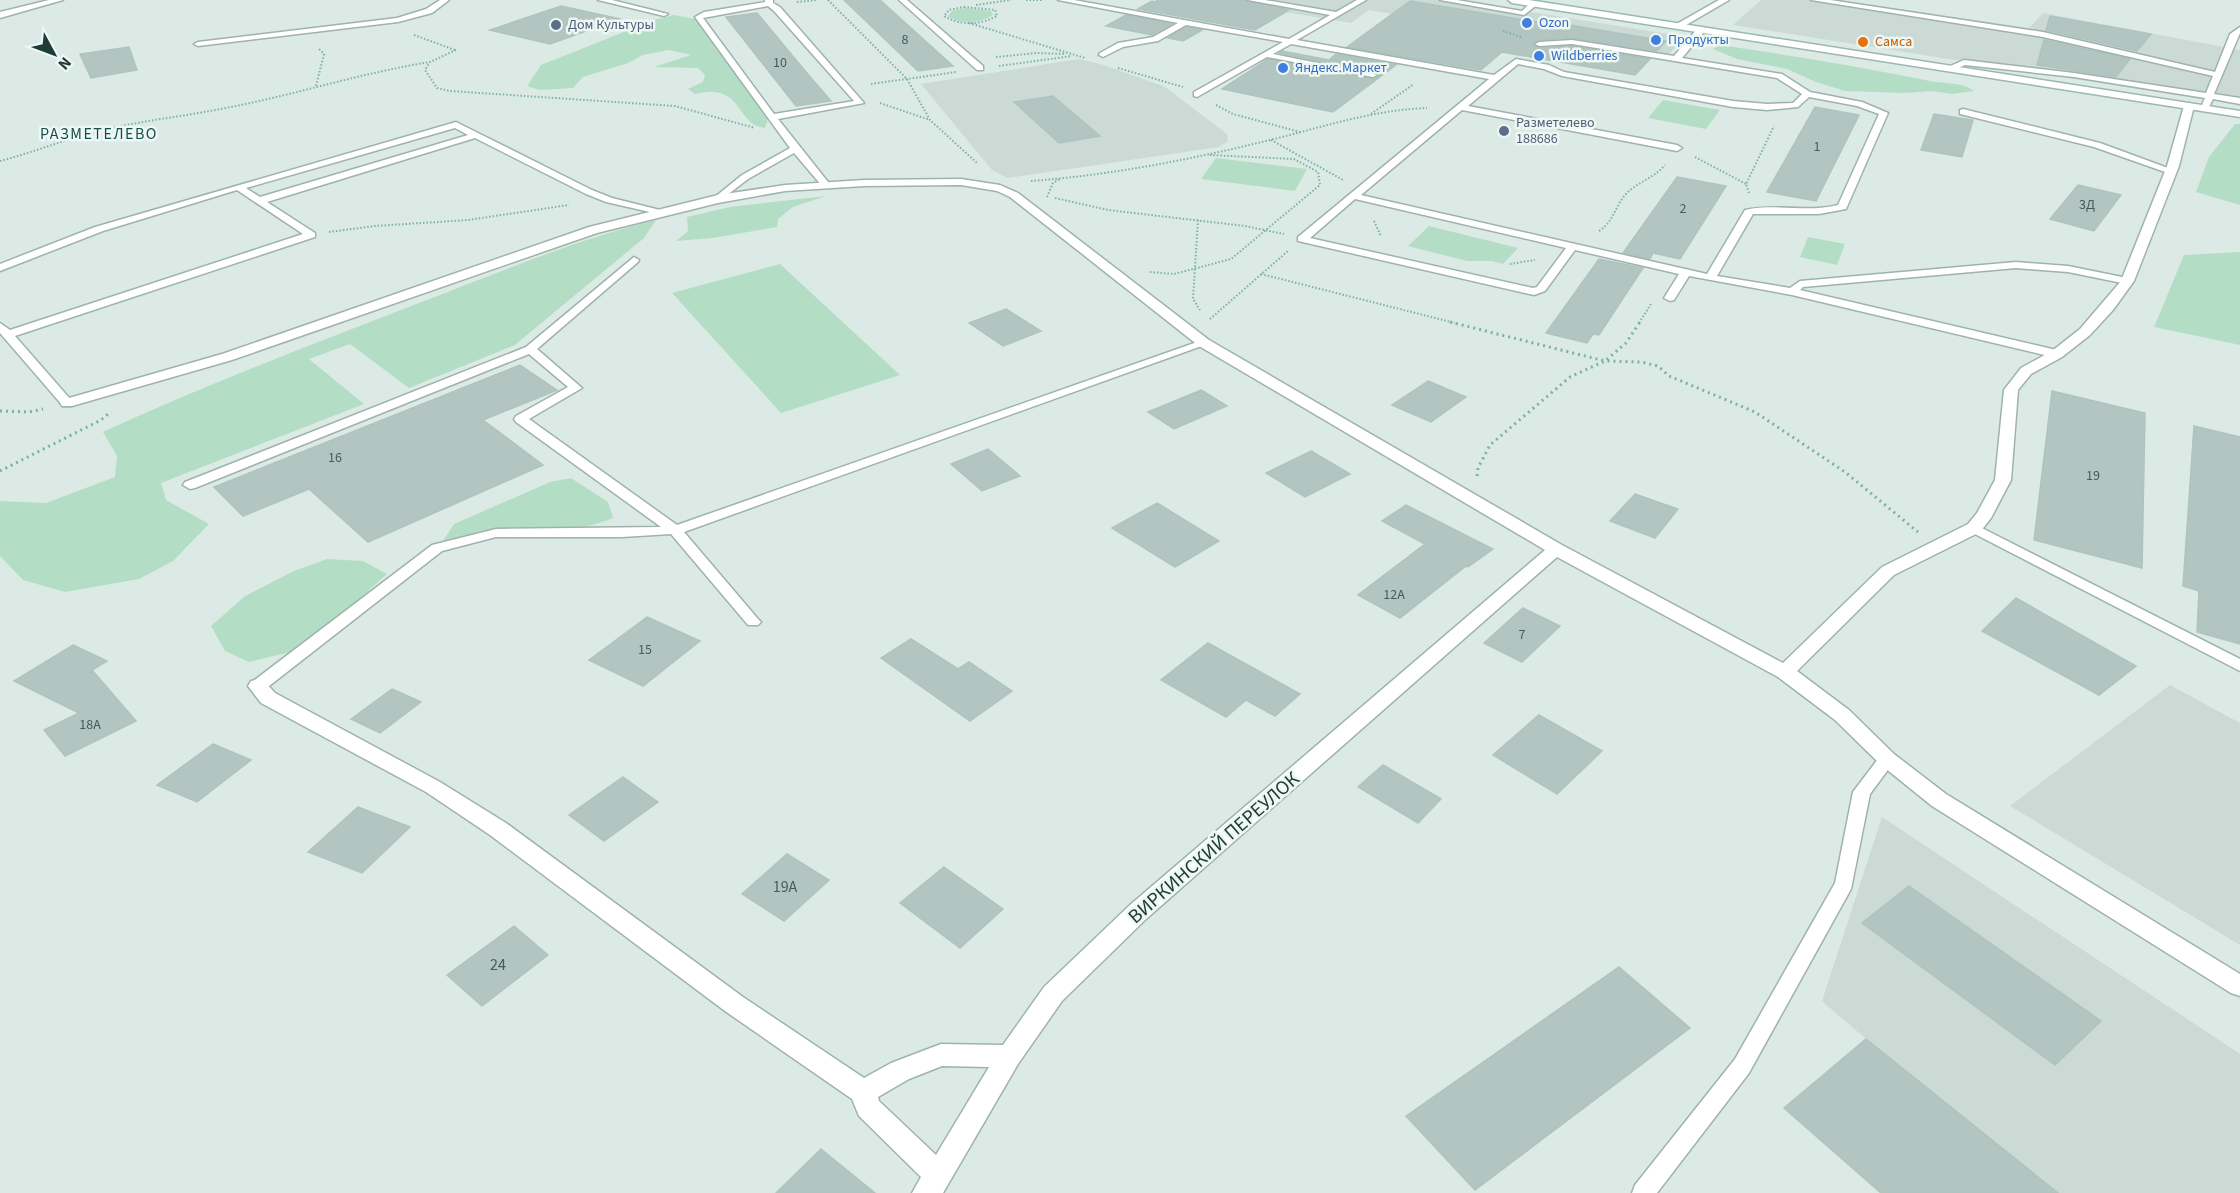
<svg xmlns="http://www.w3.org/2000/svg" width="2240" height="1193" font-family="'Source Sans 3',sans-serif">
<style>
.built{fill:#cbdad5}
.green{fill:#b3dec5}
.building{fill:#b2c5c0;stroke:#aec4be;stroke-width:1.5}
.lines{fill:none;stroke-linecap:round;stroke-linejoin:round}
.service-casing{stroke:#9fb2ae;stroke-width:3}
.minor-casing{stroke:#9fb2ae;stroke-width:3}
.secondary-casing{stroke:#9bb7b1;stroke-width:3}
.path-far1{stroke:#7ab1a8;stroke-width:2;stroke-dasharray:1.5 2;stroke-linecap:butt}
.path{stroke:#7ab1a8;stroke-width:3;stroke-dasharray:2 4;stroke-linecap:butt}
.service{fill:#fff;fill-rule:evenodd}
.minor{fill:#fff;fill-rule:evenodd}
.secondary{fill:#fff;fill-rule:evenodd}
.shop-dot{fill:#3f7fe0;stroke:#edf7f3;stroke-width:2}
.service-dot{fill:#5c6f8a;stroke:#edf7f3;stroke-width:2}
.food-dot{fill:#e8710a;stroke:#edf7f3;stroke-width:2}
.labels{text-anchor:middle;dominant-baseline:central;stroke-width:5;stroke-linejoin:round;paint-order:stroke}
.far-shop-label{font-size:14px;fill:#366cbe;stroke:#edf7f3;text-anchor:start}
.far-service-label{font-size:14px;fill:#4e5e75;stroke:#edf7f3;text-anchor:start}
.number-label{font-size:14px;fill:#425e59}
.far-food-label{font-size:14px;fill:#c56008;stroke:#edf7f3;text-anchor:start}
.far-quarter-label{font-size:16px;letter-spacing:1.5px;fill:#184e49;stroke:#edf7f3}
.near-number-label{font-size:16px;fill:#425e59}
.near-street-label{font-size:20px;fill:#1d3b37;stroke:#edf7f3}
</style>
<rect width="100%" height="100%" fill="#dceae6"/>
<path class="built" d="M1213,0H1458L1686,37L1669,54L1571,37H1526L1369,10L1351,23Z
M1761,0H1838L2029,28L2043,13L2240,50V105L1733,25Z
M1079,59L1104,65L1165,87L1227,134L1228,141L1219,147L1007,178L992,170L921,84Z
M2170,685L2240,723V945L2010,806Z
M1882,817L2240,1054V1193H2058L1866,1039L1822,1001Z"/>
<path class="green" d="M965,8L991,11L993,15C981,23 960,25 948,16L952,11Z
M674,15L695,19L768,119L765,128C739,125 743,95 714,92C708,91 701,93 695,94L688,89L703,82L705,75L698,68L654,67L691,55L669,50L643,55L628,63L583,77L573,88L539,90L527,86L541,65L654,20Z
M1720,45C1790,55 1860,67 1930,81C1945,84 1963,82 1974,91L1952,94L1932,91L1905,93L1845,91L1816,82L1787,69L1737,59L1713,49Z
M1663,100L1720,110L1706,129L1648,118Z
M2235,124H2240V205L2196,192L2209,157Z
M1216,158L1307,169L1295,191L1201,179Z
M826,196L793,207L778,219L777,227L713,238L676,241L688,231L687,217L730,207Z
M656,220L644,238L515,345L409,388L350,344L309,359L364,404L161,483L166,500L209,524L173,561L139,579L65,592L23,580L0,556V501L46,503L115,477L117,456L103,432C207,384 313,344 419,303C495,274 577,239 656,220Z
M1429,226L1518,248L1503,264L1492,261H1467L1408,246Z
M1808,237L1845,244L1837,265L1800,257Z
M2240,252V345L2154,327L2184,255Z
M780,264L900,375L781,413L672,293Z
M571,478L608,502L613,518C568,536 535,531 489,534C473,535 458,539 443,541L454,524L550,482Z
M327,559L363,561L387,574L348,609L295,651L249,662L225,651L211,626L245,596L294,571Z"/>
<path class="building" d="M844,0H880L953,66L918,71Z
M1157,0H1246L1289,10L1255,30L1138,9L1152,1L1156,2Z
M1410,1L1549,24L1551,22L1666,41L1657,51L1572,38L1539,40L1533,43L1539,48L1572,46L1650,59L1635,75L1502,52L1481,70L1347,47Z
M561,6L620,19L550,44L490,30Z
M757,13L806,72L831,101L796,106L726,17Z
M1126,15L1172,24L1152,35L1106,26Z
M2050,16L2151,34L2137,51L2046,30Z
M1186,27L1202,30L1183,41L1168,38Z
M2044,40L2130,59L2116,77L2037,65Z
M129,47L137,70L91,78L80,54Z
M1282,51L1329,60L1336,54L1396,65L1333,112L1222,89L1268,59L1373,79L1379,76L1377,73L1279,53Z
M1053,96L1100,136L1059,143L1014,102Z
M1815,107L1859,115L1816,201L1767,192Z
M1934,114L1973,120L1962,157L1921,150Z
M1677,177L1726,186L1680,259L1653,253L1650,259L1623,253Z
M2078,185L2121,195L2094,231L2050,219Z
M1599,259L1643,268L1599,335L1593,334L1587,343L1546,333Z
M1006,309L1041,331L1003,346L969,323Z
M520,365L557,390L483,420L543,465L368,542L309,489L243,516L214,487Z
M1428,381L1466,397L1431,422L1392,405Z
M1201,390L1227,406L1174,429L1148,412Z
M2052,391L2145,413L2142,568L2034,540Z
M2194,426L2240,437V644L2197,632L2199,591L2183,586Z
M988,449L1020,476L982,491L951,464Z
M1311,451L1350,474L1305,497L1266,473Z
M1635,494L1678,509L1655,538L1610,521Z
M1157,503L1219,541L1175,567L1112,528Z
M1406,505L1493,549L1468,567L1466,566L1400,618L1358,595L1425,544L1382,521Z
M2016,598L2136,666L2099,695L1982,631Z
M1523,608L1560,626L1522,662L1484,643Z
M647,617L700,641L643,686L589,660Z
M911,639L958,669L969,662L1012,691L970,721L881,658Z
M1208,643L1300,694L1275,716L1246,700L1226,717L1161,680Z
M73,645L107,661L92,670L136,721L65,756L44,730L79,713L14,681Z
M392,689L421,702L380,733L351,719Z
M1539,715L1602,751L1557,794L1493,755Z
M213,744L251,760L197,802L157,785Z
M1383,765L1441,799L1418,823L1358,787Z
M623,777L658,802L604,841L569,815Z
M358,807L410,827L362,873L308,852Z
M787,854L829,880L784,921L742,894Z
M944,867L1003,909L960,948L900,903Z
M1909,886L2101,1021L2055,1065L1862,923Z
M514,926L548,955L482,1006L447,975Z
M1619,967L1690,1028L1475,1190L1406,1116Z
M1866,1039L2058,1193H1881L1784,1108Z
M821,1149L875,1193H776Z"/>
<g class="lines">
<defs>
<path id="service" d="M440,0H449L432,13L398,22L198,46L194,44L198,42L397,18L426,9Z
M598,0H612L668,14L664,16Z
M765,0H773V3L780,7L864,103L778,119L828,182V186H822L794,153L748,179L718,202L715,201V197L742,175L790,148L695,17L704,12L765,2ZM768,6L774,11L854,101L774,114L703,18Z
M899,0H907L983,66V70H977Z
M1058,0H1074L1289,39L1330,15L1248,0H1265L1336,12L1357,0H1366L1297,40L1494,75L1516,59L1549,65L1564,72L1733,101L1767,104L1793,103L1802,94L1777,78L1572,44L1539,46L1535,44L1539,42L1572,40L1674,56L1698,28H1704V32L1682,58L1782,74L1810,92L1862,102L1888,113L1846,209L1819,214H1753L1717,276L1790,288L1800,281L2016,262L2068,266L2127,278L2132,281L2127,284L2068,272L2016,268L1803,287L1800,290L2061,351L2063,354L2057,358L1792,295L1689,276L1674,300L1670,301L1664,298L1679,274L1575,250L1545,291L1534,295L1298,241V237L1489,79L1291,44L1273,54L1377,75L1373,77L1267,57L1197,97L1194,96V92L1283,42L1186,25L1158,41L1123,47L1103,57L1099,55L1100,53L1118,43L1153,37L1178,23ZM1518,64L1544,69L1562,76L1733,107L1767,110L1798,107L1809,97L1857,106L1879,114L1838,205C1808,213 1776,203 1745,210L1707,274L1361,195L1462,110L1677,151L1682,148L1677,145L1468,106ZM1355,199L1566,248L1537,287L1533,288L1310,238Z
M1440,0H1457L1522,11L1531,2L1538,4L1524,15Z
M1811,0H1830L2043,32L2215,72L2230,34L2240,27V33L2214,94L2240,98V104L2213,99L2209,107L2206,108L2202,105L2205,98L2074,77L1965,65L1951,71L1947,69L1948,67L1964,60L2074,73L2206,93L2213,76L2043,37Z
M1963,109L2100,143L2176,171L2168,173L2094,147L1960,114V110Z
M456,122L592,190L612,198L668,212L663,215L606,202L586,194L475,138L267,202L315,233V237L15,336L71,400L73,403L71,406H63L0,333V323L10,330L303,234L237,190L103,231L0,271V264L95,227ZM455,128L468,135L260,197L246,188Z
M634,257L639,260L638,262L537,349L582,388L529,419L677,525L1200,341H1208L1210,343L684,532L758,619L761,622L758,625H748L671,534L622,537H496L442,551L264,690H252L250,686L252,682L432,545L496,529L661,527L516,422L514,419L516,416L568,387L529,354L195,488L190,489L183,485L185,482L526,347Z
M1974,524L2240,659V671L1969,531L1967,528L1969,525Z
M1887,753L1893,755L1896,759L1870,794L1851,889L1749,1073L1657,1193H1632L1635,1185L1735,1059L1835,883L1853,792L1881,755Z"/>
<path id="minor" d="M49,0H63L0,18V12Z
M1719,0H1729L1681,28L1673,26Z
M2189,103L2194,106L2179,166L2134,281L2113,310L2090,335L2062,357L2031,374L2018,390L2011,480L1991,518L1980,532L1894,575L1797,671L1849,710L1894,754L1946,794L2240,974V996L2231,993L1932,806L1880,764L1835,720L1778,677L1557,557L1146,919L1062,1001L1018,1064L943,1193H912L921,1177L859,1116L852,1099L725,1011L490,835L426,792L261,703L248,686L251,681C263,678 267,684 275,693L440,782L506,823L743,997L864,1078L891,1063L941,1044L1003,1045L1044,987L1130,905L1545,550L1199,346L1010,197L997,191L961,185L864,186L785,191L718,203L597,233L232,360L72,406H62L60,403L62,400L222,354L589,227L718,195L785,185L864,180L961,179L1000,185L1018,193L1209,340L1562,545L1783,663L1882,567L1968,524L1977,513L1995,480L2004,390L2021,368L2052,351L2080,329L2121,281L2167,166L2184,106ZM942,1066L989,1067L936,1155L879,1101L878,1097L909,1079Z"/>
<path id="secondary" d="M1508,0H1529L2240,111V117L1512,3Z"/>
</defs>
<use href="#service" class="service-casing"/>
<use href="#minor" class="minor-casing"/>
<use href="#secondary" class="secondary-casing"/>
<path class="path-far1" d="M828,0L907,79L930,120L977,163
M1026,0H1043
M797,2L817,0
M976,5L1011,0
M964,7L995,10L997,16C980,25 960,26 944,16L949,10Z
M969,23L1085,58
M1503,31L1521,37
M414,35L455,50
M456,50L430,62L425,70L437,88L450,91L675,106L755,128
M996,57L1037,53L1066,54
M999,66L1072,56
M1118,68L1183,87
M871,84L956,72
M316,86L324,54L319,49
M880,103L930,120
M1216,105L1233,114L1300,132
M1371,114L1414,84
M1271,140L1343,180
M1695,157L1746,184
M0,161C31,153 61,141 91,133C136,121 181,117 226,108C294,95 361,73 430,62
M1031,181C1111,175 1188,160 1266,141C1320,128 1371,110 1427,108
M1749,193L1746,184L1774,126
M1047,197L1053,183L1060,179
M1055,198L1108,210L1245,226L1284,234
M1198,220L1193,299L1200,310
M1374,221L1381,236
M1599,231C1614,222 1615,205 1627,193C1638,182 1654,178 1665,165
M329,232L375,226L468,220L569,205
M1510,264L1535,260
M1150,272L1174,274L1231,259L1320,185L1318,172L1294,159L1209,155
M1261,274L1455,323
M1210,319L1288,251
M1639,323L1651,304"/>
<path class="path" d="M1450,322L1605,361L1626,343L1640,322
M0,411L29,412L43,409
M0,471L101,420L108,414
M1477,476L1478,468L1490,445L1570,377L1605,361L1641,362L1658,366L1669,376L1755,412L1845,472L1918,532"/>
<use href="#service" class="service"/>
<use href="#minor" class="minor"/>
<use href="#secondary" class="secondary"/>
</g>
<g class="shop-dot">
<circle cx="1527" cy="23" r="6"/>
<circle cx="1656" cy="40" r="6"/>
<circle cx="1539" cy="56" r="6"/>
<circle cx="1283" cy="68" r="6"/>
</g>
<g class="service-dot">
<circle cx="556" cy="25" r="6"/>
<circle cx="1504" cy="131" r="6"/>
</g>
<circle class="food-dot" cx="1863" cy="42" r="6"/>
<g class="labels">
<g class="far-shop-label">
<text x="1539" y="23">Ozon</text>
<text x="1668" y="40">Продукты</text>
<text x="1551" y="56">Wildberries</text>
<text x="1295" y="68">Яндекс.Маркет</text>
</g>
<g class="far-service-label">
<text x="568" y="25">Дом Культуры</text>
<text x="1516" y="123">Разметелево<tspan x="1516" dy="16">188686</tspan></text>
</g>
<g class="number-label">
<text x="905" y="40">8</text>
<text x="780" y="63">10</text>
<text x="1817" y="147">1</text>
<text x="2087" y="205">3Д</text>
<text x="1683" y="209">2</text>
<text x="335" y="458">16</text>
<text x="2093" y="476">19</text>
<text x="1394" y="595">12А</text>
<text x="1522" y="635">7</text>
<text x="645" y="650">15</text>
<text x="90" y="725">18А</text>
</g>
<g class="far-food-label">
<text x="1875" y="42">Самса</text>
</g>
<g class="far-quarter-label">
<text x="99" y="134">РАЗМЕТЕЛЕВО</text>
</g>
<g class="near-number-label">
<text x="785" y="887">19А</text>
<text x="498" y="965">24</text>
</g>
<g class="near-street-label">
<text transform="translate(1214 848) rotate(-41)">ВИРКИНСКИЙ ПЕРЕУЛОК</text>
</g>
</g>
<g transform="translate(54 54) rotate(131)" stroke="#edf7f3" stroke-width="4.5" paint-order="stroke">
<path d="M0-4.5L10 22L0 15L-10 22Z" fill="#1d3b37"/>
<text y="-9" font-size="16" font-weight="bold" text-anchor="middle" fill="#1d3b37">N</text>
</g>
</svg>
